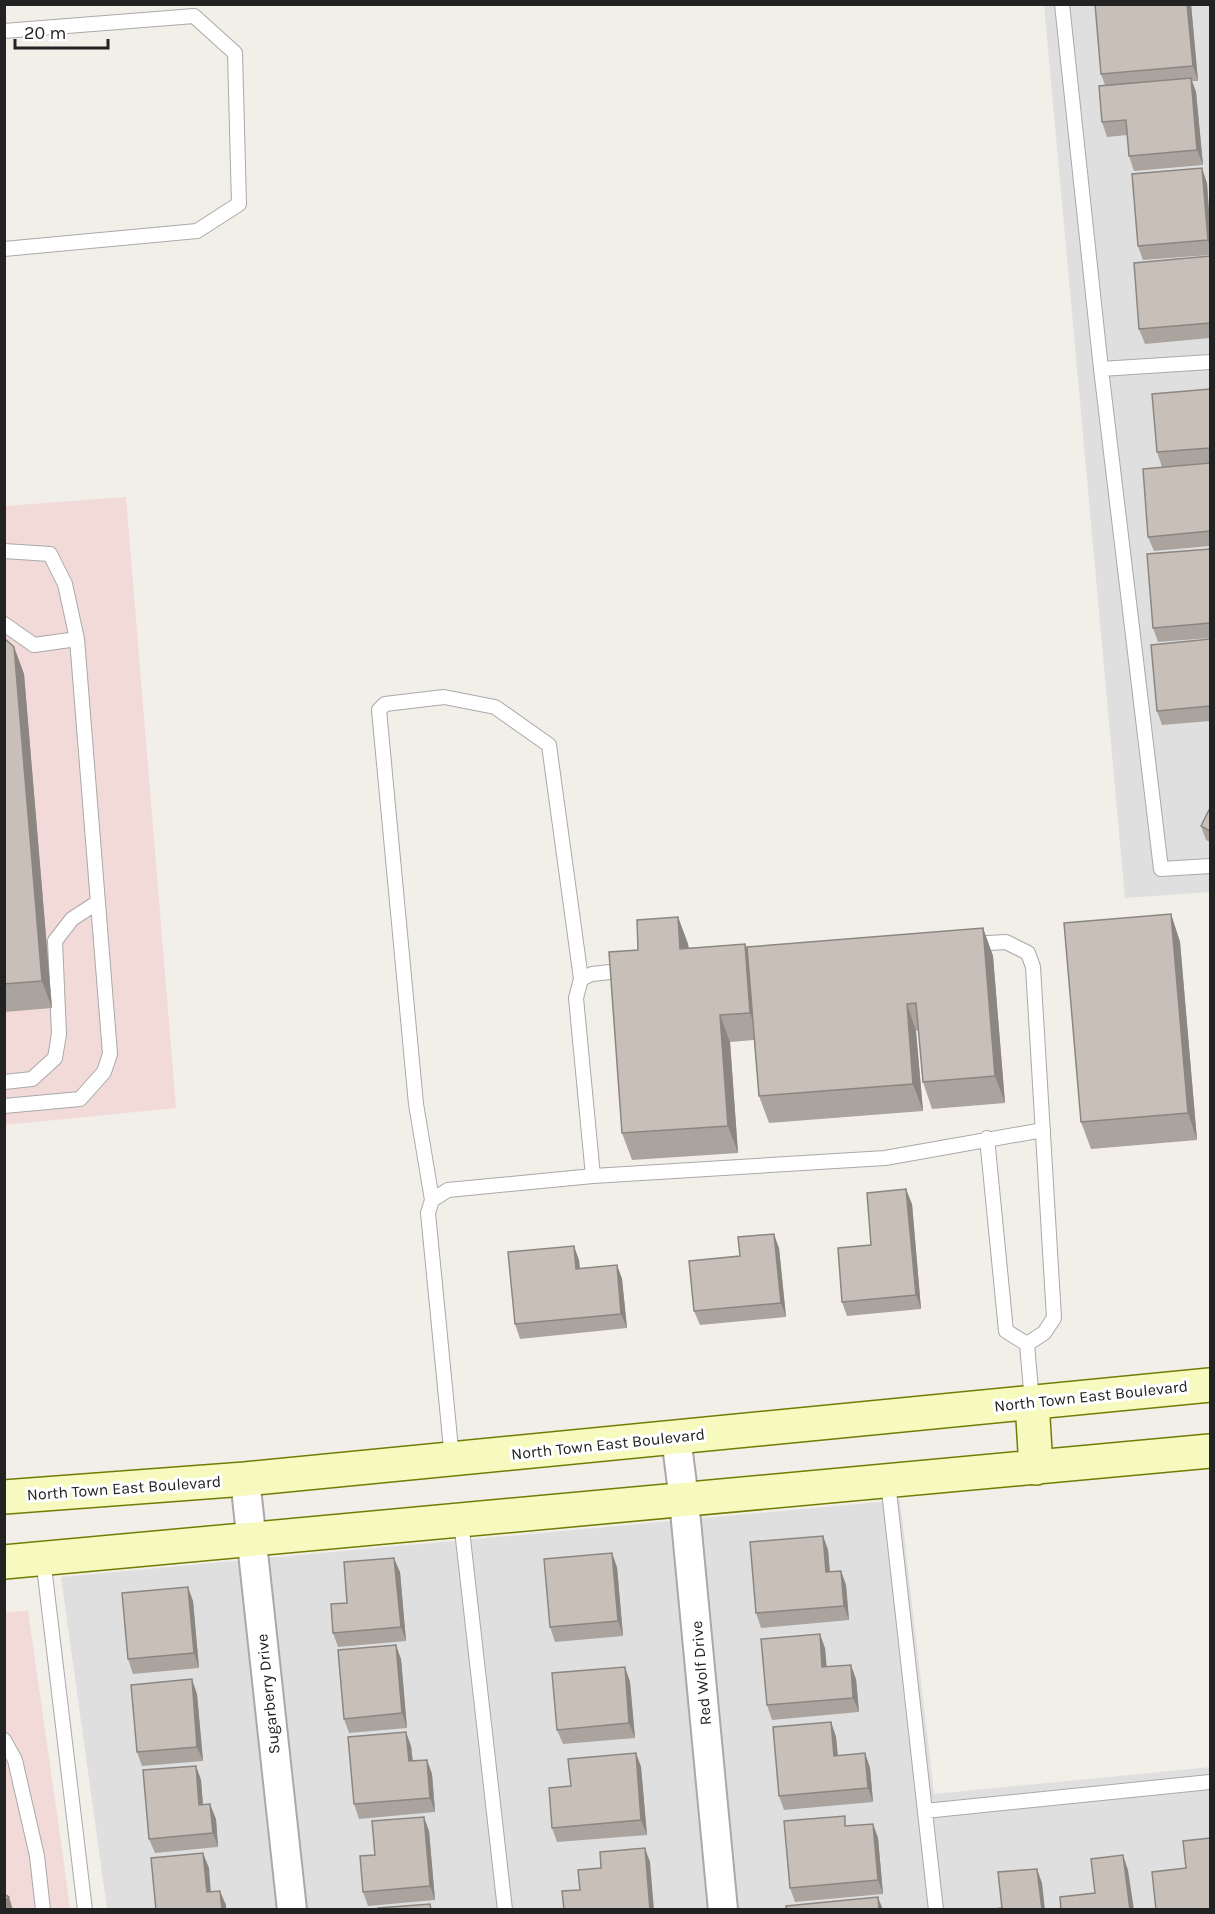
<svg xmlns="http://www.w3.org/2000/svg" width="1215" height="1914" font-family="Karla,sans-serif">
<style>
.residential{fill:#e0dfdf}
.commercial{fill:#f2dad9}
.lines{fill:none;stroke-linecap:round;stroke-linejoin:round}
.lane-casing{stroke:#a9a9a9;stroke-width:16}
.street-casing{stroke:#a9a9a9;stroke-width:32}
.secondary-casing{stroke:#707d05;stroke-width:36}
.lane{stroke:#fff;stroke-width:14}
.street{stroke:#fff;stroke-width:28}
.secondary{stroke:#f7fabf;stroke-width:33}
.wall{fill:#aba49e}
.shaded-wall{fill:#8b8681}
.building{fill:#c7bfb8;stroke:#8b8681;stroke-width:1.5}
.labels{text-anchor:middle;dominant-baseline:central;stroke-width:6;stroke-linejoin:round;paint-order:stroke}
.street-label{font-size:16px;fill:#222;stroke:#fff}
</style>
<rect width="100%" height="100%" fill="#f2efe9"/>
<path class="residential" d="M1044,5H1210V892L1125,898Z
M900,1500L934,1794L1210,1767V1909H107L61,1577Z"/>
<path class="commercial" d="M126,497L176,1108L5,1125V506Z
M28,1611L62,1849L70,1909L5,1910V1612Z"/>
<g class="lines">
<defs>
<path id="lane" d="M1062,4L1101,369L1161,869L1210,866
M4,31L194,16L235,53L239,204L197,231L4,249
M1101,369L1210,362
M4,551L50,554L65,584L77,639L110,1054L104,1072L80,1099L4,1106
M4,624L34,645L77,639
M971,944L1006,942L1028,953L1033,967L1054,1318L1044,1333L1027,1344L1032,1402
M4,1082L32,1079L55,1058L59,1034L55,941L72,919L98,902
M987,1138L1006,1331L1027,1344
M593,1176L885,1158L1043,1130
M432,1200L416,1104L379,710L385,704L444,697L495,707L549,745L581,979
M452,1459L428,1213L432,1200L448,1190L593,1176L576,998L581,979L592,974L628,970
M888,1482L936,1910
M461,1521L505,1910
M43,1558L85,1910
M4,1740L15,1760L37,1856L43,1910
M925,1811L1210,1782"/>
<path id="street" d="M676,1437L684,1500L723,1910
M245,1479L292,1910"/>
<path id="secondary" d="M1032,1402L1036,1468
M4,1497L245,1479L1210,1385
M4,1562L1210,1451"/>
</defs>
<use href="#lane" class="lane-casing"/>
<use href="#street" class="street-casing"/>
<use href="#secondary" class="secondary-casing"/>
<use href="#lane" class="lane"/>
<use href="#street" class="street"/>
<use href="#secondary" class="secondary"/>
</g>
<path class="wall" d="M1095,4H1191L1198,81H1192L1196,92L1203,165L1134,171L1129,156L1127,135L1107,137L1102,122L1105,85L1101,74Z
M1207,183L1210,226V255L1143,260L1138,246Z
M1210,256V338L1145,344L1139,329Z
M1210,389V463L1162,467L1157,452Z
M1210,463V546L1154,551L1148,537Z
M1210,549V638L1158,642L1153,628Z
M4,638L14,647L24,674L52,1008L4,1012Z
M1210,639V721L1162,725L1157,711Z
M1210,808V842L1206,840L1201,826Z
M1171,914L1180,942L1197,1140L1091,1149L1081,1122Z
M678,917L688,944L689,948L745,944L747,949L983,928L993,956L1005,1103L932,1109L923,1082L919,1030L916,1031L923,1111L769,1123L759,1096L754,1040L730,1042L738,1153L632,1160L622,1133L638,950Z
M912,1204L921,1309L847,1316L842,1302L871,1245Z
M779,1248L786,1317L700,1325L694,1311L740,1256Z
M579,1260L580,1268L617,1265L622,1279L627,1328L520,1339L515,1324Z
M823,1536L828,1550L830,1572L841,1571L846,1585L849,1620L761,1628L756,1613Z
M617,1567L623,1636L555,1642L550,1627Z
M400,1572L406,1641L338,1647L333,1633L347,1603Z
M193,1601L199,1668L133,1674L128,1659Z
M825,1648L826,1667L856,1679L859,1712L772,1720L767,1705Z
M401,1659L407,1728L349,1733L344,1719Z
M625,1667L630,1682L635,1738L563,1744L557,1730Z
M197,1694L203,1761L142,1766L137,1752Z
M831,1722L836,1737L838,1756L865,1753L870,1768L873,1802L784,1810L779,1796Z
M411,1746L413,1761L427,1760L432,1774L435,1812L359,1819L354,1804Z
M636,1753L641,1767L647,1835L557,1842L552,1828L571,1786Z
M196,1766L201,1780L203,1805L216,1819L218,1847L155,1853L149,1839Z
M873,1824L878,1838L883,1894L795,1902L790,1888L848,1826Z
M429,1831L435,1900L368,1906L363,1892L375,1855Z"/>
<path class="shaded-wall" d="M1187,4H1191L1198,81L1193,66Z
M1191,78L1196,92L1203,165L1197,150Z
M1202,168L1207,183L1210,226V247L1208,240Z
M14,647L24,674L52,1008L42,981Z
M1171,914L1180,942L1197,1140L1188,1113Z
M678,917L688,944L690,976L680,949Z
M983,928L993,956L1005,1103L995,1076Z
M745,944L755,971L760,1040L750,1013Z
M907,1004L916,1031L923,1111L913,1084Z
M720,1015L730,1042L738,1153L728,1126Z
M906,1189L912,1204L921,1309L916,1295Z
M774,1234L779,1248L786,1317L781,1303Z
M574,1246L579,1260L581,1283L576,1269Z
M617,1265L622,1279L627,1328L621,1314Z
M823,1536L828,1550L831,1587L826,1572Z
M612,1553L617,1567L623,1636L618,1621Z
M394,1558L400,1572L406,1641L401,1627Z
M841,1571L846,1585L849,1620L844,1606Z
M188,1587L193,1601L199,1668L194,1653Z
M820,1634L825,1648L828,1682L822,1667Z
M396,1645L401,1659L407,1728L402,1713Z
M851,1665L856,1679L859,1712L853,1698Z
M625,1667L630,1682L635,1738L629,1723Z
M192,1679L197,1694L203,1761L197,1747Z
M831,1722L836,1737L839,1770L834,1756Z
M406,1732L411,1746L414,1776L409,1761Z
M636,1753L641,1767L647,1835L641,1820Z
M865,1753L870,1768L873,1802L868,1788Z
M427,1760L432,1774L435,1812L430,1798Z
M196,1766L201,1780L204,1820L199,1805Z
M210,1804L216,1819L218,1847L213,1833Z
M424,1817L429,1831L435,1900L430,1886Z
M873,1824L878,1838L883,1894L878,1880Z
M645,1848L650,1862L654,1910H650Z
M203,1853L209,1868L212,1907L207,1892Z
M1123,1855L1128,1870L1134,1910H1130Z
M1037,1869L1042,1883L1045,1910H1042Z
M220,1891L226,1905V1910H222Z
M9,1897L13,1910H4V1902Z
M878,1897L883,1910H879Z"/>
<path class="building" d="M1095,4H1187L1193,66L1101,74Z
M1191,78L1197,150L1129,156L1126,120L1102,122L1099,86Z
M1202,168L1208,240L1138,246L1132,174Z
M1210,256V323L1139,329L1134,263Z
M1210,389V448L1157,452L1152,394Z
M1210,463V531L1148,537L1143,469Z
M1210,549V623L1153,628L1147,554Z
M4,638L14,647L42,981L4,984Z
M1210,639V706L1157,711L1151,645Z
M1210,808V831L1201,826Z
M1171,914L1188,1113L1081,1122L1064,923Z
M678,917L680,949L745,944L750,1013L720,1015L728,1126L622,1133L609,952L638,950L637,920Z
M983,928L995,1076L923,1082L916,1003L907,1004L913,1084L759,1096L747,947Z
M906,1189L916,1295L842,1302L838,1248L871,1245L867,1193Z
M774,1234L781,1303L694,1311L689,1261L740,1256L738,1237Z
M574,1246L576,1269L617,1265L621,1314L515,1324L508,1252Z
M823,1536L826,1572L841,1571L844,1606L756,1613L750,1542Z
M612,1553L618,1621L550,1627L544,1559Z
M394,1558L401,1627L333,1633L331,1604L347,1603L344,1562Z
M188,1587L194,1653L128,1659L122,1593Z
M820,1634L822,1667L851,1665L853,1698L767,1705L761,1639Z
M396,1645L402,1713L344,1719L338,1650Z
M625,1667L629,1723L557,1730L552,1673Z
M192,1679L197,1747L137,1752L131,1685Z
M831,1722L834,1756L865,1753L868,1788L779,1796L773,1727Z
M406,1732L409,1761L427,1760L430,1798L354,1804L348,1737Z
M636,1753L641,1820L552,1828L549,1788L571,1786L568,1759Z
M196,1766L199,1805L210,1804L213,1833L149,1839L143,1770Z
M845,1816V1826L873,1824L878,1880L790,1888L784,1821Z
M424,1817L430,1886L363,1892L360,1856L375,1855L372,1821Z
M1210,1838V1910H1156L1152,1872L1186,1868L1183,1841Z
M645,1848L650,1910H564L562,1891L580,1890L578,1870L601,1868L600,1852Z
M203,1853L207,1892L220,1891L222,1910H156L151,1858Z
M1123,1855L1130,1910H1061L1060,1897L1095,1893L1091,1859Z
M1037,1869L1042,1910H987L1002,1908L998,1872Z
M4,1894L9,1897L4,1902Z
M878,1897L879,1910H786V1906Z
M430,1904L431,1910H378V1908Z"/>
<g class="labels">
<g class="street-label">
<text transform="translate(1091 1396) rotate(-6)">North Town East Boulevard</text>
<text transform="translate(608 1444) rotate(-6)">North Town East Boulevard</text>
<text transform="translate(124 1488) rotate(-4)">North Town East Boulevard</text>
<text transform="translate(701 1673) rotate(-95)">Red Wolf Drive</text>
<text transform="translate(268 1694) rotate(-96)">Sugarberry Drive</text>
</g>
</g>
<rect width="1215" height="1914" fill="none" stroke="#222222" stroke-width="12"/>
<path d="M15 39v9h93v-9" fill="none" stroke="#222222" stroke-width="3"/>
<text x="24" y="39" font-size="18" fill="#222222" stroke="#ffffff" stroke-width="4.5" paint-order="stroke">20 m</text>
</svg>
